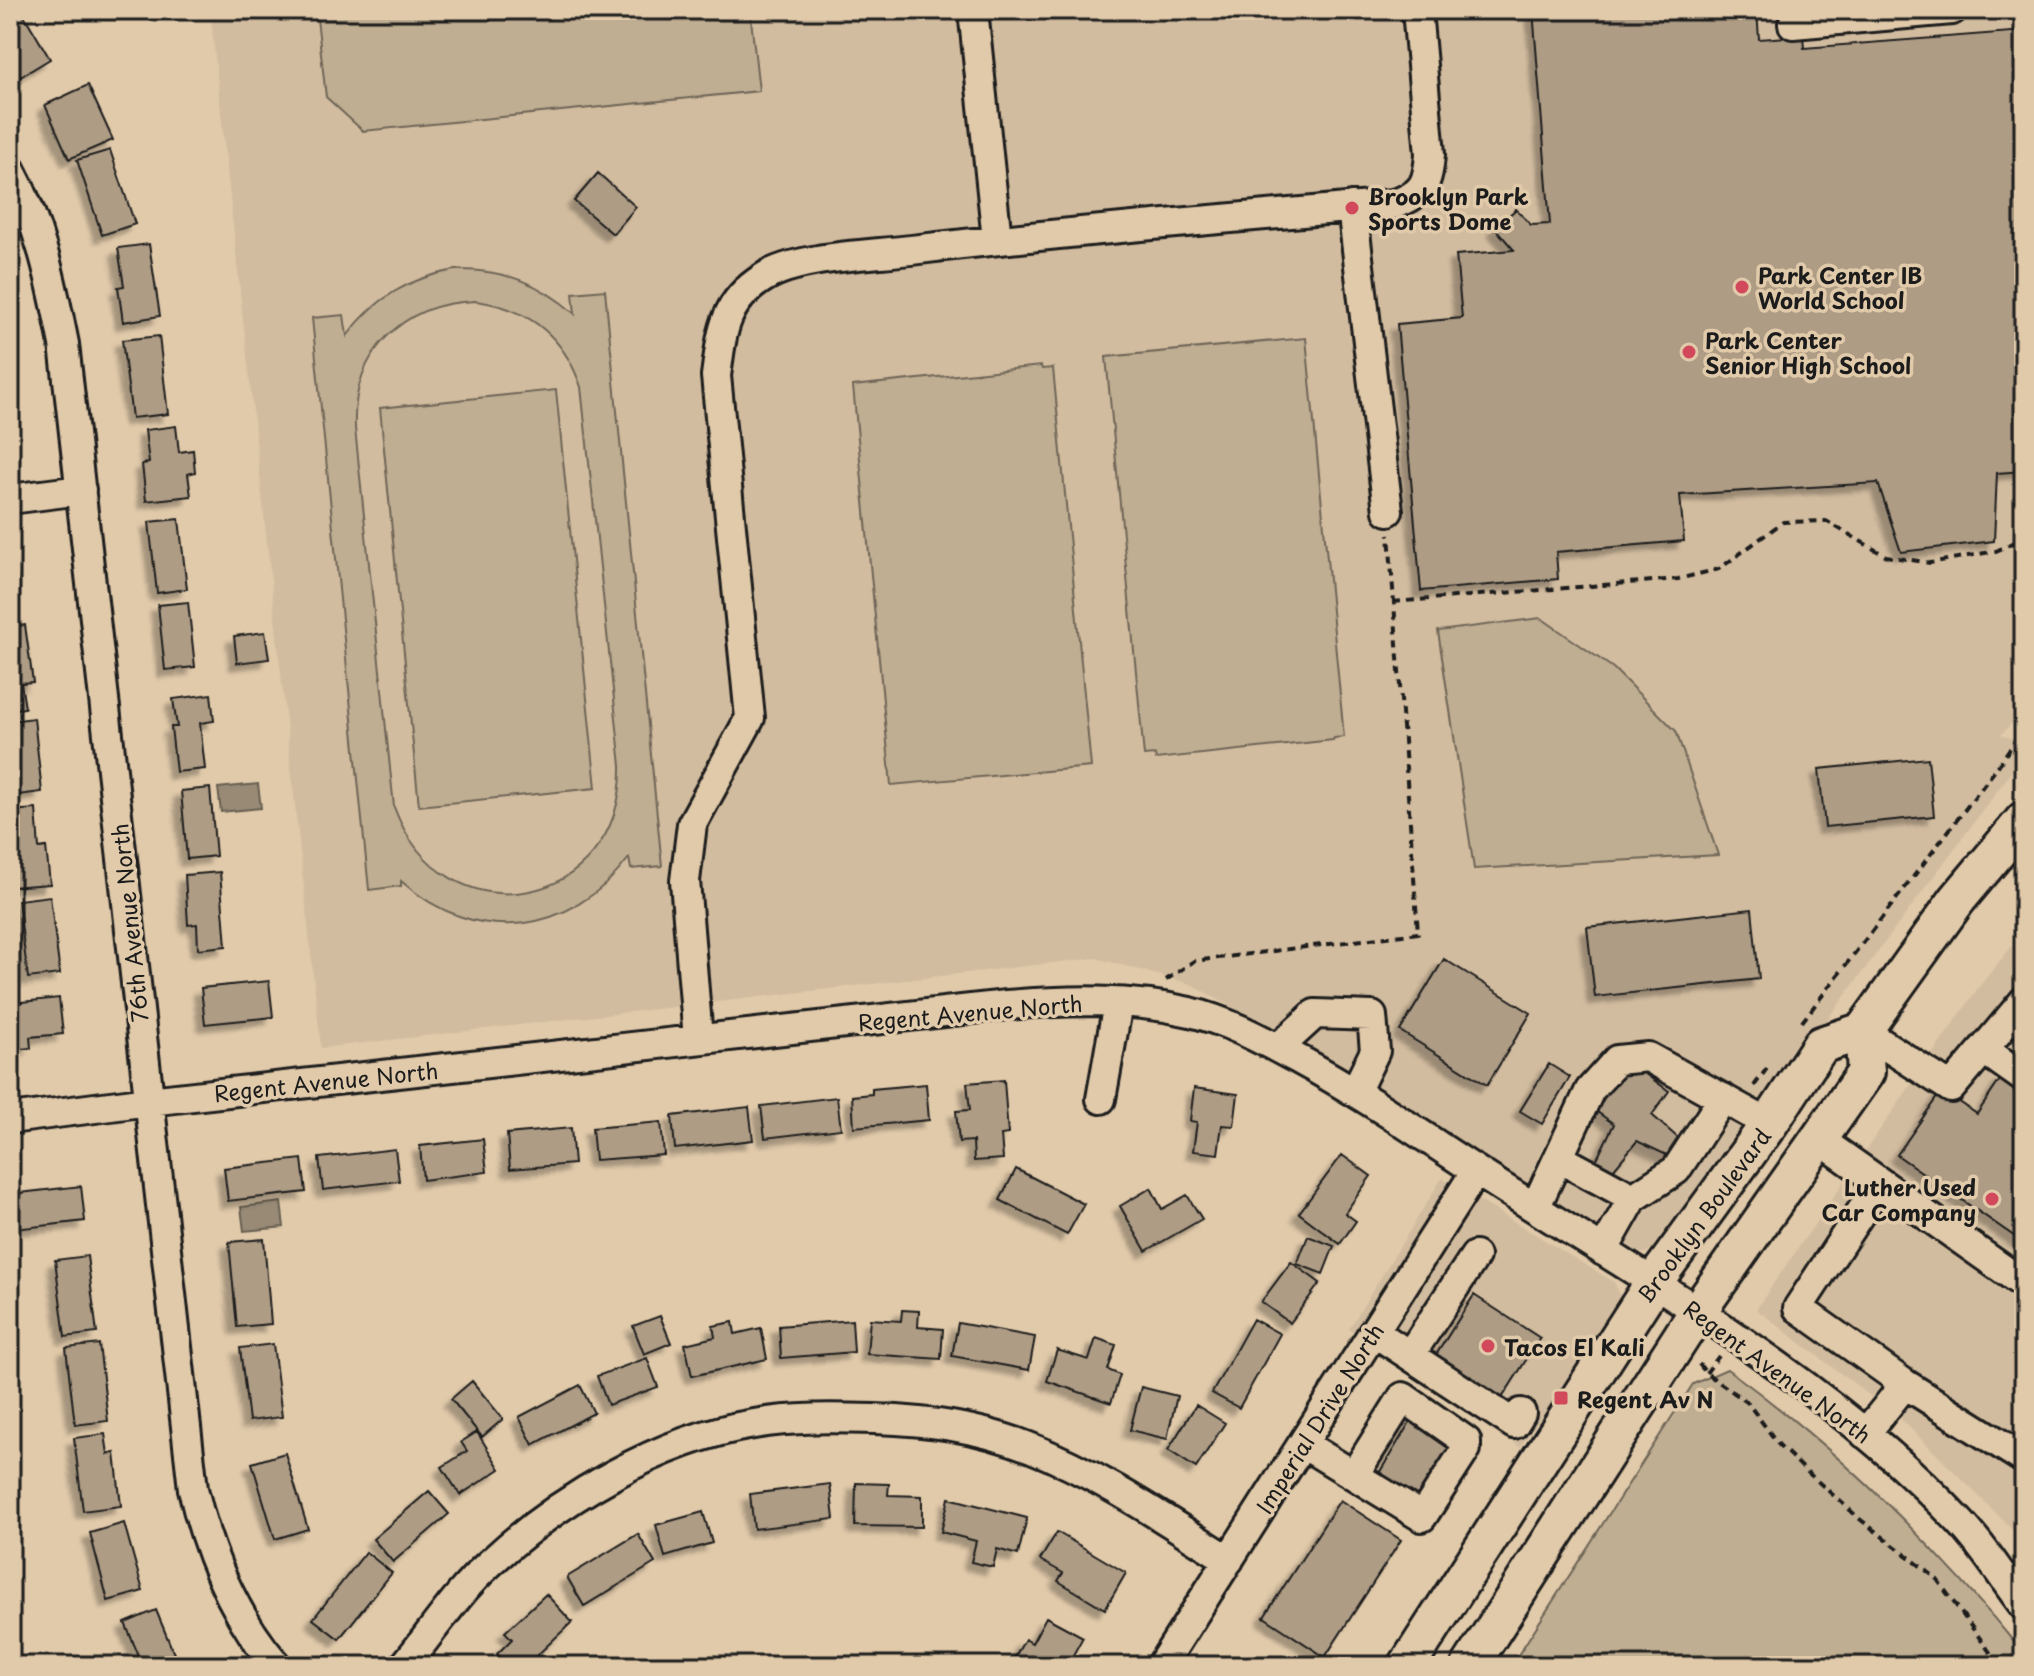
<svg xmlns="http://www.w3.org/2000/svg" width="2034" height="1676" font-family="'Playpen Sans',sans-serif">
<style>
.built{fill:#d2bc9f}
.green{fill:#c0ae92;stroke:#6e6557;stroke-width:2;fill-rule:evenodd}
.water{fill:#988a75;stroke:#665e51;stroke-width:2}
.building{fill:#ae9c85;stroke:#1c1c1c;stroke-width:2;filter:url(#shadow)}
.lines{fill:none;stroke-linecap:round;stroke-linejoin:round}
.minor-casing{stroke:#1c1c1c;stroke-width:34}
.major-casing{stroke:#1c1c1c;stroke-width:42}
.path{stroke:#1c1c1c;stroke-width:4;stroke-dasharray:8 6;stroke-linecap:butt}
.minor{stroke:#e1caaa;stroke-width:28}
.major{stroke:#e1caaa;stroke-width:36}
.poi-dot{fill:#d1495b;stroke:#e1caaa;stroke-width:3}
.labels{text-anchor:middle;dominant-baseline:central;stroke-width:7;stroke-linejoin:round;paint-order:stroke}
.poi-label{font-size:22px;font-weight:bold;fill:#1c1c1c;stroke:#e1caaa;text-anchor:start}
.street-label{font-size:22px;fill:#1c1c1c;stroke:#e1caaa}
</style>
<defs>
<filter id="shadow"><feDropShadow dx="-7" dy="7" stdDeviation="2" flood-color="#0004"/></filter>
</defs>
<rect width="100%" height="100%" fill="#e1caaa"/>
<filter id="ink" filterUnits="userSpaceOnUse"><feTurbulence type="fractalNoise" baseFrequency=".0125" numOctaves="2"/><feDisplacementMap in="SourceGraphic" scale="16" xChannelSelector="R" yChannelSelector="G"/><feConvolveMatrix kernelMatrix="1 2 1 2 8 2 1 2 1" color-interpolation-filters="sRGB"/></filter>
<g filter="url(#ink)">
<path class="built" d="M210,10H2024V710L2001,735L2024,742V755L1660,1245L1645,1253L1628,1252L1333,1065L1191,984L1096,958L321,1048Z
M2024,931V1541L1902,1420L1756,1309L1978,988Z
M1442,1178L1614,1282L1620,1295L1618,1310L1520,1447L1349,1329Z"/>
<path class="green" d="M316,10H750L759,91L363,131L326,97Z
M455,270C502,269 539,282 575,314L573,293L605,290L662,866L631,869L629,858C570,936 475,947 401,881V886L369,890L312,318L344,315L347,336C375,298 409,278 455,270ZM476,301C529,308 564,337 581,387L621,766C623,910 444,943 394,807L355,428C352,353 401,303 476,301Z
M1306,338L1344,737L1334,738L1333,740L1156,759L1155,755L1144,756L1106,357Z
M1041,366L1042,369L1053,368L1091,767L891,785L853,386Z
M556,390L596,788L419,806L380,408Z
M1541,618L1613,668L1676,731L1718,855L1474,869L1438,631Z
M1727,1369C1839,1450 1937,1547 2024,1654V1666H1511L1693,1384Z"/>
<path class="water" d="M258,784L261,808L221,812L218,788Z
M281,1202L284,1227L244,1231L241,1207Z"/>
<path class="building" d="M10,10H21L50,59L20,77L10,60Z
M1533,10H1757L1759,39L1803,36L1804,48L2024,31V471L1997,473L1994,541L1901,552L1878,483L1680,495L1684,541L1556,552L1558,579L1421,591L1397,324L1462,318L1456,255L1514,250L1495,228L1516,209L1531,225L1550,224Z
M88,85L113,140L69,159L45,105Z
M110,150L135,224L102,235L77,160Z
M598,173L636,207L613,234L574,201Z
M149,244L160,316L123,322L118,287L124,286L118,248Z
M159,336L168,414L132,418L122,340Z
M176,426L179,452L193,450L195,472L188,474L191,496L146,501L142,464L149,463L145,430Z
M179,519L187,589L157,593L149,522Z
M15,560L19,593L10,594V561Z
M188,602L195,667L165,670L158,605Z
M25,625L33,682L21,683L25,708L10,710V627Z
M265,632L269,659L237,663L234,636Z
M211,694L214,721L200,723L205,769L176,772L171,727H177L173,699Z
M34,718L42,792L10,796V721Z
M1928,758L1934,816L1825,827L1819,769Z
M210,788L216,856L187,859L181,791Z
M36,809L39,848L46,847L50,884L10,887V811Z
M220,872L226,946L198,949L197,924L188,925L185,875Z
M50,896L60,974L28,978L18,900Z
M1752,909L1759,979L1595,997L1587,927Z
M1444,959L1531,1013L1487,1085L1400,1031Z
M269,981L273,1017L205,1024L201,988Z
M59,998L63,1034L30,1037L31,1048L10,1050L12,1003Z
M1627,1061L1669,1091L1652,1115L1686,1145L1675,1159L1637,1141L1609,1175L1595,1163L1614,1124L1593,1109Z
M1549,1064L1570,1077L1542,1124L1520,1111Z
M2002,1077L2024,1093V1243L1897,1155L1942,1090L1977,1114Z
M1004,1080L1008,1134L1001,1135L1003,1159L974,1161L973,1141L959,1142L956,1111L970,1110L967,1083Z
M926,1084L929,1120L854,1127L852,1096L872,1094V1089Z
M1194,1088L1238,1094L1234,1126L1222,1125L1218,1154L1193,1151L1197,1122L1190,1121Z
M837,1097L841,1129L765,1138L761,1106Z
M749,1107L753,1140L675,1149L672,1116Z
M661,1122L664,1155L595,1160L592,1128Z
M571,1128L574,1164L510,1169L507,1134Z
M483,1139L487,1172L423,1180L420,1146Z
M395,1149L399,1181L323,1190L319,1158Z
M1342,1155L1371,1176L1345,1213L1356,1221L1340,1244L1299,1213Z
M302,1159L306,1192L228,1201L224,1168Z
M1016,1169L1084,1204L1067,1235L1000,1200Z
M81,1186L85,1221L15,1229L11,1194Z
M1151,1188L1162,1209L1187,1195L1202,1219L1146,1251L1120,1206Z
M1308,1236L1334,1246L1323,1274L1297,1264Z
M264,1239L271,1324L237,1327L229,1242Z
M87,1256L97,1333L65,1337L55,1260Z
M1291,1262L1320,1283L1290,1323L1261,1302Z
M1474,1295L1540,1338L1502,1398L1436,1355Z
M902,1310L919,1311L918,1327L943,1329L941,1359L867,1354L870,1319L901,1321Z
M660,1316L671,1343L644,1354L633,1326Z
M1253,1319L1280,1334L1239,1408L1212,1393Z
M852,1320L854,1352L781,1358L779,1326Z
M733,1322L735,1334L761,1328L767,1359L692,1376L685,1344L715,1337L713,1326Z
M958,1323L1035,1337L1029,1370L952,1356Z
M1096,1338L1116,1345L1108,1370L1120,1375L1111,1403L1047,1381L1057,1350L1089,1360Z
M99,1344L108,1421L75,1425L66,1348Z
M273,1344L282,1417L249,1421L240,1348Z
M647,1358L658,1387L608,1405L597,1376Z
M472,1381L503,1419L482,1437L451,1399Z
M580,1385L594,1413L533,1445L519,1417Z
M1141,1387L1177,1396L1167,1439L1130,1430Z
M1196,1405L1225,1423L1196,1468L1168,1450Z
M1416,1412L1456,1436L1418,1500L1378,1475Z
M477,1432L500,1469L460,1495L442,1467L467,1451L461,1442Z
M105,1434L108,1454L115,1453L121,1506L83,1511L74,1438Z
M285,1453L308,1529L275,1539L252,1463Z
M856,1483L889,1484L888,1495L922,1496V1527L855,1526Z
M830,1484L834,1519L754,1529L750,1494Z
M429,1491L449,1514L393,1562L373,1539Z
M949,1498L1027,1518L1018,1555L997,1549L993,1567L971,1562L976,1541L941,1532Z
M1340,1500L1401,1540L1325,1657L1264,1617Z
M703,1512L712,1543L665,1557L656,1525Z
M124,1523L143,1591L108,1601L90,1533Z
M1057,1532L1126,1573L1105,1609L1058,1581L1063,1573L1040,1560Z
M638,1534L655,1563L584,1606L567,1577Z
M366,1552L392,1573L339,1639L313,1619Z
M546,1594L572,1622L526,1666H508L497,1654L512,1639L505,1632Z
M156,1610L179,1666H143L125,1623Z
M1046,1617L1083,1637L1067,1666H1010L1025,1639L1032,1643Z"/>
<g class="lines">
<defs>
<path id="minor" d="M973,10L997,240
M1793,24L1952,10
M10,169C40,224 52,283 64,344L193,1489C208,1554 233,1615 277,1666
M1352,207L1388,511
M10,499L81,490
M1863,1031L1951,1088L2024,1001
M698,1039L685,881L692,824L750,718L716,376C722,333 723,303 763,278C796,256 871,255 911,250C1072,231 1233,218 1394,204C1424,194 1428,183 1430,154L1417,10
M1278,1048L1315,1014L1372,1016L1375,1051L1355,1092
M1983,1049L2024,1078
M1101,1099L1118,1003
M10,1119L149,1101L1007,1005C1067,1000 1131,998 1190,1012C1228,1021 1262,1040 1296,1058C1357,1091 1414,1130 1472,1168C1639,1276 1825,1377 1961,1523C1985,1548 2003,1579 2024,1606
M1817,1138L2024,1284
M1559,1158L1633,1198L1603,1251
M1880,1183L1798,1308L1905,1384L2024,1459
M1633,1198L1676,1170L1723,1098
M1535,1208L1590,1090L1617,1060L1648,1057L1769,1124
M1374,1332L1514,1424L1521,1413
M1410,1355L1475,1256
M1865,1434L1905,1384
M1303,1444L1422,1517L1466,1449V1441L1403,1397L1354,1475
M404,1666C432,1632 457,1593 489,1564C559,1499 660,1439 754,1424C793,1417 835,1418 875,1419C930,1421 977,1427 1029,1447C1100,1475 1164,1519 1229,1560
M1161,1666L1476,1171"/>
<path id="major" d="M1407,1666L1654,1282L1769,1124L1821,1045L1863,1031L1957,900L2024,820
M1470,1666L1698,1311L1866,1072L1863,1031"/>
</defs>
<use href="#minor" class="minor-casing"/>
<use href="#major" class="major-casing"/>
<path class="path" d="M1393,602L1678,579L1719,569L1783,522L1826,521L1886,556L1930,563L1996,551L2024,538
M1166,980L1194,961L1418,933L1389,534
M1802,1022L1996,769L2024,727
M1754,1086L1768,1067
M1699,1364L1706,1373L1747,1402L1779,1445L1805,1470L1861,1520L1936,1578L2000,1666
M1706,1373L1719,1356"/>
<use href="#minor" class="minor"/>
<use href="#major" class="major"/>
</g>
</g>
<g class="poi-dot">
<circle cx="1352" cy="208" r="8"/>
<circle cx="1742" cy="287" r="8"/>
<circle cx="1689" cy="352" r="8"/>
<circle cx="1992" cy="1199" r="8"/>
<circle cx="1488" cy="1346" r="8"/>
<rect x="1553" y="1390" width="16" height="16" rx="4"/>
</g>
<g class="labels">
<g class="poi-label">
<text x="1368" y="195">Brooklyn Park<tspan x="1368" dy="25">Sports Dome</tspan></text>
<text x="1758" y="274">Park Center IB<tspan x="1758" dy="25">World School</tspan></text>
<text x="1705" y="339">Park Center<tspan x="1705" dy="25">Senior High School</tspan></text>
<text x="1976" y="1186" text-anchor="end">Luther Used<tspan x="1976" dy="25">Car Company</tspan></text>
<text x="1504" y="1346">Tacos El Kali</text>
<text x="1577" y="1398">Regent Av N</text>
</g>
<g class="street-label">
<text transform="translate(129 923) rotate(-96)">76th Avenue North</text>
<text transform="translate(970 1012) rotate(-5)">Regent Avenue North</text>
<text transform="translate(326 1081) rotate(-6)">Regent Avenue North</text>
<text transform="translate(1703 1215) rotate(-54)">Brooklyn Boulevard</text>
<text transform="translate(1778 1371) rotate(36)">Regent Avenue North</text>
<text transform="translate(1319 1418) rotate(-58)">Imperial Drive North</text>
</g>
</g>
<rect width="2034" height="1676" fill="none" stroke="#e1caaa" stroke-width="40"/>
<rect x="20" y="20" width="1994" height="1636" fill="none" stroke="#1c1c1c" stroke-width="3" filter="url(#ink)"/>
</svg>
